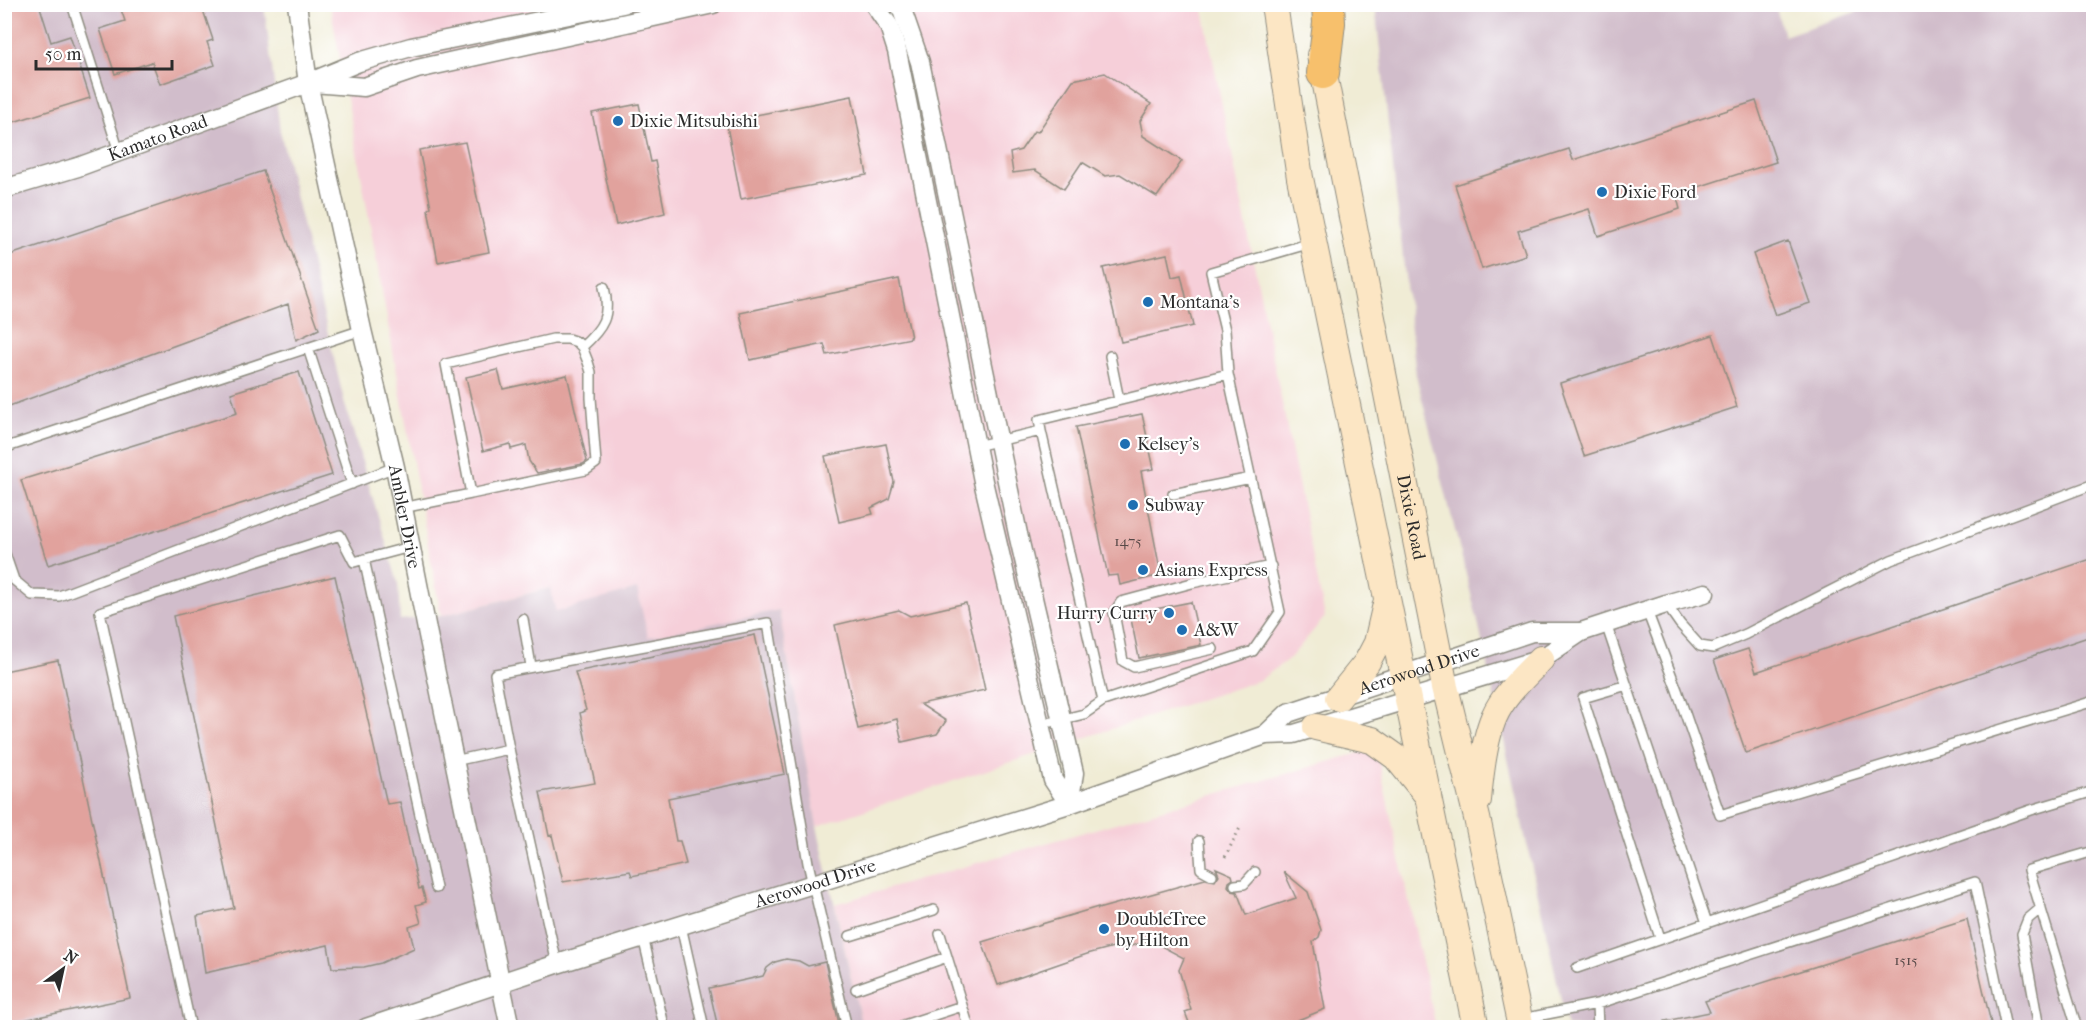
<svg xmlns="http://www.w3.org/2000/svg" width="2098" height="1032" font-family="'IM FELL French Canon',serif">
<style>
.built{fill:#f6cfd9}
.industrial{fill:#d1bdcb}
.building{fill:#e1a29d}
.lines{fill:none;stroke-linecap:round;stroke-linejoin:round}
.service-casing{stroke:#8e8c80;stroke-width:12}
.minor-casing{stroke:#8e8c80;stroke-width:21}
.secondary-casing{stroke:#8e8c80;stroke-width:28}
.motorway-casing{stroke:#8e8c80;stroke-width:34}
.path{stroke:#8e8c80;stroke-width:3;stroke-dasharray:1.5 4.5;stroke-linecap:butt}
.service{stroke:#fff;stroke-width:9}
.minor{stroke:#fff;stroke-width:18}
.secondary{stroke:#fce6c4;stroke-width:26}
.motorway{stroke:#f7c06c;stroke-width:32}
.poi-dot{fill:#1f6fb2;stroke:#fff;stroke-width:2}
.labels{text-anchor:middle;dominant-baseline:central;stroke-width:4.5;stroke-linejoin:round;paint-order:stroke}
.number-label{font-size:15px;fill:#584948}
.poi-label{font-size:18px;fill:#2b2b2b;stroke:#fff;text-anchor:start}
.street-label{font-size:18px;fill:#2b2b2b;stroke:#fff}
</style>
<rect width="100%" height="100%" fill="#fff"/>
<filter id="ink" filterUnits="userSpaceOnUse"><feTurbulence type="fractalNoise" baseFrequency=".0167" numOctaves="2"/><feDisplacementMap in="SourceGraphic" scale="12" xChannelSelector="R" yChannelSelector="G"/><feConvolveMatrix kernelMatrix="1 2 1 2 8 2 1 2 1" color-interpolation-filters="sRGB"/></filter>
<filter id="wash" filterUnits="userSpaceOnUse"><feTurbulence type="fractalNoise" baseFrequency=".008" numOctaves="4" result="noise"/><feDisplacementMap in="SourceGraphic" scale="24" xChannelSelector="R" yChannelSelector="G"/><feGaussianBlur stdDeviation="1.35" result="paint"/><feColorMatrix in="noise" values="0 0 0 0 0 0 0 0 0 0 0 0 0 0 0 0 0 1.4 0 .05"/><feComposite in="paint" operator="in"/></filter>
<g filter="url(#wash)">
<rect width="100%" height="100%" fill="#f0ecd5"/>
<path class="built" d="M330,4L1202,5L1325,617L1290,658L1260,680L817,826L779,610L648,637L555,613L549,588L441,616Z
M1376,748L1436,1027H862L835,904Z"/>
<path class="industrial" d="M5,5H264L280,131L344,401L398,583L400,620L441,616L550,588L556,612L637,589L648,637L779,610L817,826L862,1027L5,1028Z
M1375,5H1775L1784,36L1876,5H2093V1027H1567L1477,618L1416,375Z"/>
<g id="blocks">
<path class="building" d="M4,4H39L51,42L70,36L90,98L4,125Z
M119,4H201L213,40L207,42L215,65L160,84L152,62L115,74L100,29L125,21Z
M1105,73L1151,104L1140,121L1143,136L1182,161L1157,197L1120,174L1105,176L1082,162L1064,189L1035,170L1013,173L1010,153L1021,150L1034,131L1038,132L1073,80Z
M852,96L867,175L741,199L726,121Z
M1756,101L1776,162L1676,194L1680,209L1598,236L1589,209L1518,231L1526,255L1482,269L1455,185L1569,149L1573,160Z
M639,104L651,162L655,161L665,213L616,225L592,113Z
M465,142L489,252L438,262L428,209L431,207L419,150Z
M263,171L319,329L296,340L288,304L4,408V257Z
M1788,241L1810,303L1775,315L1753,254Z
M1167,254L1172,277L1181,275L1193,326L1121,342L1103,268Z
M899,279L911,338L827,355L824,344L750,360L740,313Z
M1713,335L1737,407L1584,456L1560,383Z
M498,370L503,389L567,375L587,461L583,464L537,473L529,461L526,445L511,449L510,444L483,451L466,377Z
M299,372L332,475L48,565L21,480L237,413L231,393Z
M1142,414L1154,469L1141,471L1161,575L1120,585L1118,575L1108,576L1076,427Z
M886,444L894,482L889,499L871,508L873,514L839,522L825,456Z
M2094,558V635L1746,753L1714,660L1748,649L1756,672Z
M335,576L387,804L400,802L419,889L422,888L426,902L416,905L421,923L409,927L414,948L381,963L364,967L332,968L328,945L205,973L197,916L234,908L173,616Z
M1191,602L1201,645L1139,658L1130,614Z
M966,603L985,690L920,704L946,721L937,734L902,742L897,719L858,729L835,625L899,610L910,616Z
M755,635L785,774L668,798L676,841H680L686,864L632,876L630,871L563,882L552,835L549,836L540,792L595,783L580,713L586,710L575,672Z
M58,660L130,998L4,1024V671Z
M1216,868L1232,875L1233,879L1229,882L1228,886L1232,891L1237,892L1246,915L1296,898L1284,872L1308,892L1321,930L1319,937L1313,942L1325,1009L1278,1028H1191L1185,1012L1191,1010L1179,970L1184,958L1161,946L1158,938L1121,949L1117,946L1087,954L998,985L982,942L1098,907V909L1205,879L1215,881L1219,875Z
M1967,919L1992,1028H1666L1665,1021L1710,1012L1705,1001Z
M786,959L799,961L808,966L825,962L840,1028H718L709,988L763,976L767,968L775,962Z"/>
</g>
</g>
<g filter="url(#ink)">
<use href="#blocks" fill-opacity="0" stroke="#8e8c80" stroke-width="1.5"/>
<g class="lines">
<defs>
<path id="service" d="M72,4L119,152
M582,347C603,328 611,316 604,287
M308,348L352,484
M1110,356L1119,400
M1041,431L1103,701
M976,446L1041,431L1039,420L1228,374
M4,448L362,330
M1173,494L1251,478
M402,508L471,494L446,364L553,339H568L577,342L582,347L588,362L591,372V398L596,463L586,470L471,494
M4,551L14,580L32,595L59,596L395,467
M364,559L436,888
M1666,604L1680,624L1700,646L1713,648L1746,634L1891,560L2094,484
M1647,611L1677,690L1720,815L2094,701
M523,619L531,666
M1606,624L1707,923L2031,810L2094,791
M1213,649L1134,667L1123,661L1114,613L1121,602L1192,583L1271,566
M1627,685L1583,698L1660,938
M1039,725L1084,714L1103,701L1253,651L1280,612L1228,374L1225,330L1211,272L1311,243
M454,761L509,749
M1199,841L1201,869L1212,875
M1235,885L1244,884L1255,872
M681,926L704,1028
M940,934L969,1028
M850,936L934,910
M643,937L663,1021
M557,964L509,749L495,674L768,623L808,863L847,1028
M1577,968L1707,923
M856,989L947,957
M1597,1004L1975,882L2006,1028
M1522,1019L1597,1004L1598,1028
M904,1025L962,1006
M191,1028L100,612L340,535L354,562L410,547
M2039,1028L2022,934L2028,919L2041,908
M2077,1028L2029,870L2094,851"/>
<g id="minor">
<path id="s1" d="M297,4L308,83L362,330L395,467L428,635L510,1028"/>
<path d="M874,4L889,26L897,51L983,481L1053,780L1069,804"/>
<path d="M900,4L920,62L1018,534L1074,773L1069,804"/>
<path d="M313,83L364,87L417,69L713,4"/>
<path id="s2" d="M4,189L78,167L308,83L359,62L411,47L623,4"/>
<path id="s3" d="M1265,735L1288,713L1532,632H1581"/>
<path id="s4" d="M366,1028L557,964L1069,804L1265,735L1294,734L1541,659L1581,632L1666,604L1705,593"/>
</g>
<g id="secondary">
<path d="M1274,4L1300,178L1476,1028"/>
<path id="s5" d="M1320,55L1445,687L1477,818L1521,1028"/>
<path d="M1338,698L1367,662L1377,643L1386,604"/>
<path d="M1316,727L1372,740L1396,757L1428,796"/>
<path d="M1478,800C1480,777 1485,738 1494,717C1504,694 1524,677 1541,659"/>
</g>
<path id="motorway" d="M1323,73L1329,23L1328,4"/>
</defs>
<use href="#service" class="service-casing"/>
<use href="#minor" class="minor-casing"/>
<use href="#secondary" class="secondary-casing"/>
<use href="#motorway" class="motorway-casing"/>
<path class="path" d="M1225,857L1241,826"/>
<use href="#service" class="service"/>
<use href="#minor" class="minor"/>
<use href="#secondary" class="secondary"/>
<use href="#motorway" class="motorway"/>
</g>
</g>
<g class="poi-dot">
<circle cx="618" cy="121" r="6"/>
<circle cx="1602" cy="192" r="6"/>
<circle cx="1148" cy="302" r="6"/>
<circle cx="1125" cy="444" r="6"/>
<circle cx="1133" cy="505" r="6"/>
<circle cx="1143" cy="570" r="6"/>
<circle cx="1169" cy="613" r="6"/>
<circle cx="1182" cy="630" r="6"/>
<circle cx="1104" cy="929" r="6"/>
</g>
<g class="labels">
<g class="number-label">
<text x="1128" y="541">1475</text>
<text x="1906" y="960">1515</text>
</g>
<g class="poi-label">
<text x="630" y="121">Dixie Mitsubishi</text>
<text x="1614" y="192">Dixie Ford</text>
<text x="1160" y="302">Montana's</text>
<text x="1137" y="444">Kelsey's</text>
<text x="1145" y="505">Subway</text>
<text x="1155" y="570">Asians Express</text>
<text x="1157" y="613" text-anchor="end">Hurry Curry</text>
<text x="1194" y="630">A&amp;W</text>
<text x="1116" y="919">DoubleTree<tspan x="1116" dy="21">by Hilton</tspan></text>
</g>
<g class="street-label">
<text stroke="none"><textPath href="#s2" startOffset="162">Kamato Road</textPath></text>
<text stroke="none"><textPath href="#s1" startOffset="524">Ambler Drive</textPath></text>
<text stroke="none"><textPath href="#s5" startOffset="471">Dixie Road</textPath></text>
<text stroke="none"><textPath href="#s3" startOffset="170">Aerowood Drive</textPath></text>
<text stroke="none"><textPath href="#s4" startOffset="472">Aerowood Drive</textPath></text>
</g>
</g>
<rect width="2098" height="1032" fill="none" stroke="#fff" stroke-width="24"/>
<g transform="translate(63 969) rotate(33)" stroke="#ffffff" stroke-width="4.5" paint-order="stroke">
<path d="M0-4.5L10 22L0 15L-10 22Z" fill="#2b2b2b"/>
<text y="-9" font-size="16" font-weight="bold" text-anchor="middle" fill="#2b2b2b">N</text>
</g>
<path d="M36 60v9h136v-9" fill="none" stroke="#2b2b2b" stroke-width="3"/>
<text x="45" y="60" font-size="18" fill="#2b2b2b" stroke="#ffffff" stroke-width="4.5" paint-order="stroke">50 m</text>
</svg>
